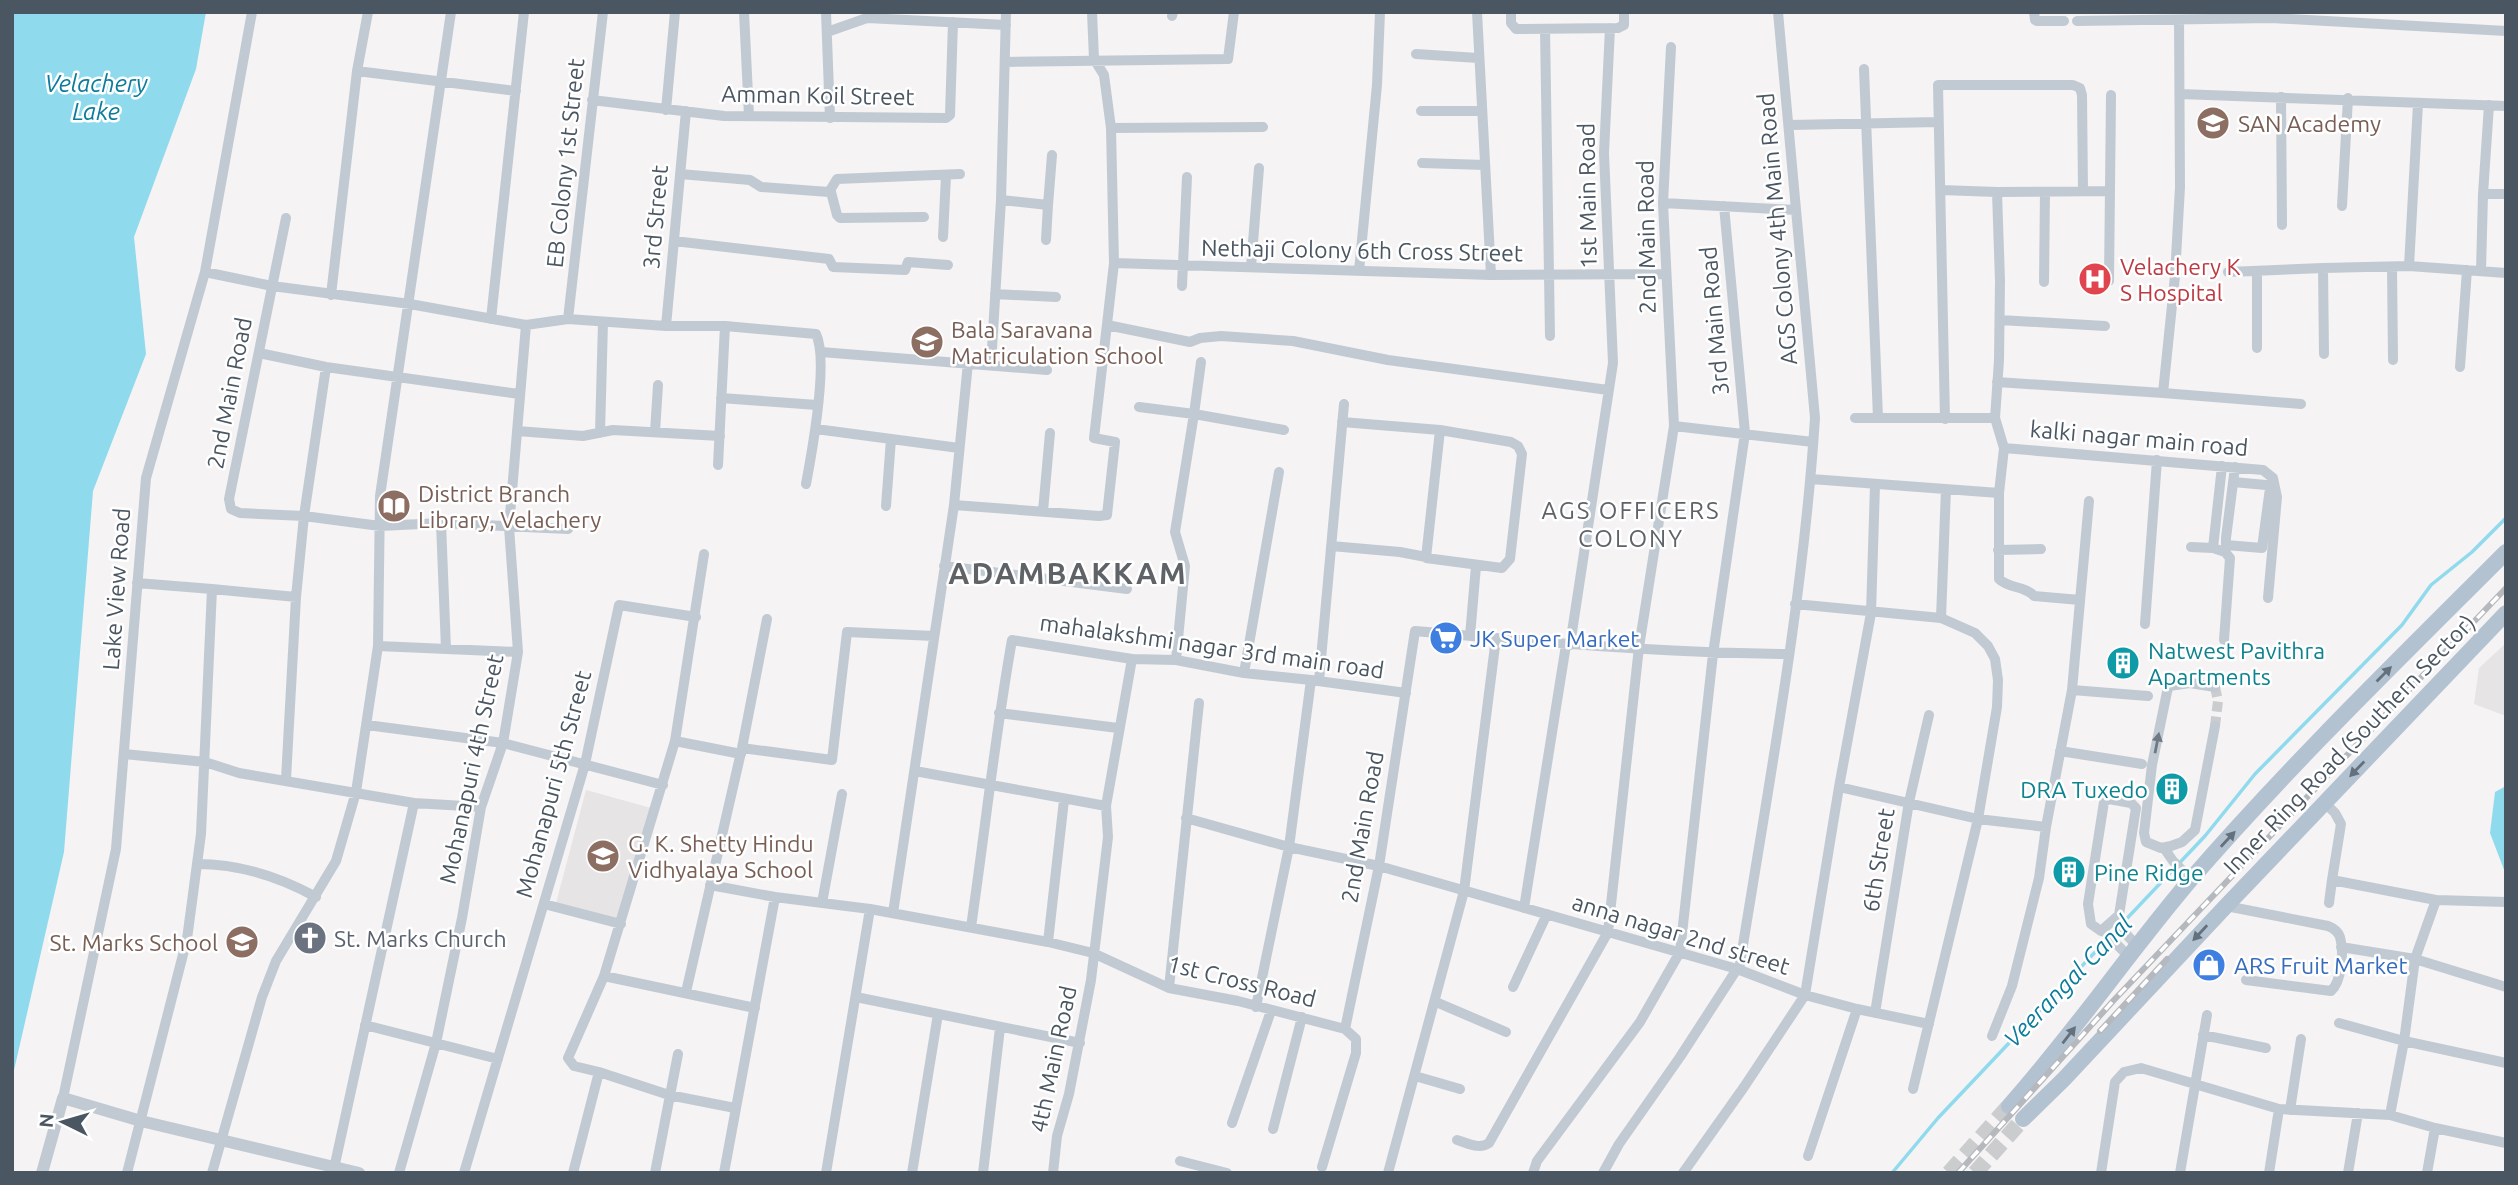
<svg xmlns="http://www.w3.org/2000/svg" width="2518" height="1185" font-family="Ubuntu,sans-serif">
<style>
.education{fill:#e6e4e5}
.water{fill:#90daee}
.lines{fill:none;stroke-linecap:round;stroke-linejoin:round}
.stream{stroke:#90daee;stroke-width:3.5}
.minor-tunnel{stroke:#caccce;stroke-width:10;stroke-dasharray:10 5;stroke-linecap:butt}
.primary-tunnel{stroke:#caccce;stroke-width:16;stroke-dasharray:16 8;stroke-linecap:butt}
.minor{stroke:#c1cad2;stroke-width:10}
.tertiary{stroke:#c1cad2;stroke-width:12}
.primary{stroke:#b3c2d1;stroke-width:16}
.rail-casing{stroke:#b5b8bd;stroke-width:6}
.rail{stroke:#fff;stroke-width:3.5;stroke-dasharray:10;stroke-linecap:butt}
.oneway{fill:#64717d}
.oneway2{fill:#6e7983}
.labels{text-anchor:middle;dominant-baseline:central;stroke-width:5;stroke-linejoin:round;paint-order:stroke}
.street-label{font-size:23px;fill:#4a5661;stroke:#fff}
.education-label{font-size:23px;fill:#785e54;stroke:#fff;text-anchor:start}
.health-label{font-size:23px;fill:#be3a42;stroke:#fff;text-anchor:start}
.shop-label{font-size:23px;fill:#366cbe;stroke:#fff;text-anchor:start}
.culture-label{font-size:23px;fill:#0d838f;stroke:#fff;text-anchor:start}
.worship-label{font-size:23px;fill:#5b616d;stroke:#fff;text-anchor:start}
.water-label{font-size:24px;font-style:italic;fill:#0c7c9b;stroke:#fff}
.neighbourhood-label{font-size:24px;letter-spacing:2px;fill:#5f6368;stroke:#fff}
.district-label{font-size:30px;font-weight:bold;letter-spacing:2px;fill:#5f6368;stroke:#fff}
</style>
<rect width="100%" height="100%" fill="#f5f3f3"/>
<path class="education" d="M2506,643V716L2474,704L2479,668Z
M586,790L651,808L620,923L556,903Z"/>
<path class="water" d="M12,12H206L196,69L134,237L146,354L93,491L64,852L12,1079Z
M2506,786V875L2490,833L2495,792Z"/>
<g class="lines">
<path class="stream" d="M1892,1173L1938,1118L2205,836L2255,774L2402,625L2431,585L2472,552L2506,518"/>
<path class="minor-tunnel" d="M2215,687L2218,701L2215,726"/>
<path class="primary-tunnel" d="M1949,1173L2009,1106
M1975,1173L2023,1119"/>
<path class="minor" d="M368,12L357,71L516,91
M744,12L749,116
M826,12L830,118
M1477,12L1491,275
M1511,12V23L1516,29L1618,28L1624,25V12
M2034,12L2035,20L2037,21H2064
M1172,16L1173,12
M2077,21L2272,18L2506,31
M1545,29L1550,336
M827,32L867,18L1006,25
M1416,54L1478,58
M1005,62L1228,59L1234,12
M1864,69L1878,418
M2180,94L2506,106
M2281,97L2282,225
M592,100L724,116L946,118L950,115L953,22
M666,110L675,12
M1421,111H1482
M1790,125L1938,122
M1111,128L1263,127
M1422,163L1485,165
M680,174L750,180L761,187L829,192L837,179L960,174
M1941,190L1997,192L2110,191
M831,192L837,215L840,218L924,217
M1997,192L2000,281L1999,360L1995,418L2004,448L1999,493V579C2009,589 2024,585 2034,596L2080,600
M2483,194H2506
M1001,200L1048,205L1046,240
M1663,203L1795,210
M1048,205L1052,155
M2342,206L2348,98
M286,218L229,499L231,509L240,513L304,516L380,526L441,523L568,529
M943,237L946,176
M674,241L829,259L833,267L905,270L908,262L948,265
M1114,263L1491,275L1666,274
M2409,266L2418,104
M1251,267L1259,168
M2392,267L2393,360
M1359,271L1377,85L1380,12
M2481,271L2483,194L2489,105
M205,272L272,286L410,304L526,325L568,319L666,326H725L816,334C829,361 812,452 806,484
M2228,272L2323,268
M2109,281L2111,95
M2044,282L2045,192
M1182,286L1187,177
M995,294L1056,297
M331,295L357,71
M491,319L524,12
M568,319L603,12
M2000,320L2105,326
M1107,325L1190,342L1200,338L1221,336L1293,341L1388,360L1608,390
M666,326L686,111
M2257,348V271
M821,352L1047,370
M259,353L326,367L519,394
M2324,354L2323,268L2409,266L2506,273
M991,365L1001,200L1006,12
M2460,367L2467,270
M1997,382L2163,393L2175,276L2180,187L2179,20
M2163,393L2301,404
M721,398L817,405
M1139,407L1194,414L1201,362
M1855,418H1995
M1945,419L1938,85H2073L2080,88L2082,95L2083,191
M1342,422L1440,430L1511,442L1518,446L1522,454L1510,559L1502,568L1426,558L1440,430
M1674,426L1813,442
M816,429L959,448
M517,431L583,436L613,430L720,436
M655,432L658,385
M600,433L603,322
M2004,448L2263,470L2273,478L2277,497L2268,598
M718,465L725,326
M2222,466L2213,548L2225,552L2230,558L2224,640
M1811,479L1999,493
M2233,482L2266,485L2270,488L2262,548L2226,545V538L2235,467
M954,505L1099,516L1107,515L1115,442L1094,438L1114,263L1111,128L1104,75L1094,59L1092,12
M886,506L891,439
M1043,511L1050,433
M441,523L446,649
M1331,546L1400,552L1426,557
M2191,547L2213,548
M1998,550L2041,549
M704,554L675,741L604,976L568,1058L574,1066L599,1072L669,1095L735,1108
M944,566L1127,589
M137,583L212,589
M1795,604L1941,618L1975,633L1988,646L1995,659L1998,680L1997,707L1978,819L1913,1089
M1941,618L1946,489
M2145,624L2157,460
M1470,636L1476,566
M1570,645L1613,363L1604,153L1610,28
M378,646L518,652
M1176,660L1185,566L1175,532L1194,414L1284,430
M1244,673L1279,472
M1319,681L1344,404
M2215,687L2190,683L2169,686L2167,692L2152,765L2144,833L2146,842L2161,848L2171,846L2182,842L2195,830L2215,726
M2072,690L2148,696
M999,713L1118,728
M367,725L503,743L663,785
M675,741L741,754
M742,748L832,760L847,632L934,636
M2060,751L2142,764
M124,754L205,762L239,773L414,803L481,807
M915,771L1106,806
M286,779L296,597L304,516L326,367
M1839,787L1978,819L2046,827
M2109,799L2131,803L2136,808L2119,915L2101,931L2091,924L2088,904L2104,802Z
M2325,803L2335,813L2341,824L2332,880L2436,900L2506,902
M1186,818L1289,847L1379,866L1737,969L1805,995L1857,1009L1929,1024
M2164,848L2173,861L2191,879
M197,864C240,864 278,876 316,897
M710,885L775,897L870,909L1048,942L1093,953L1169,988L1238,1001L1345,1029L1356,1039V1053L1322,1167
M822,903L842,794
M2329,903L2332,880
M544,904L621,924
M2226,906L2328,926C2333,928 2338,931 2340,937C2344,951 2342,981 2331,991L2246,980
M1524,908L1566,645
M893,913L954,505L968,363
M2114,921L2138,947
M971,927C985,831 995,735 1012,640L1132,659L1176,660L1244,673L1311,680L1406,693
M2103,930L2130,958
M1048,942L1064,800
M2341,947L2415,959L2506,987
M1739,970C1768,787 1803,603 1815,418L1778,12
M604,976L755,1008
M1513,987L1547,914
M1169,988L1199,703
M686,992L742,748L767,619
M856,997L1080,1043
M1436,1002L1506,1032
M1256,1007L1289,847L1311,680
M1875,1013L1909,802L1929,715
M2339,1023L2404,1041L2506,1063
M365,1025L498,1059
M1345,1029L1379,866L1415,631C1539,642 1664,653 1788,654
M2203,1035L2266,1048
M1992,1036L2012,986L2039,878L2046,827L2072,690L2089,501
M1415,1076L1460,1089
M63,1098L116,849L146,478L205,272L252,12
M2290,1110L2301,1039
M2390,1115L2404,1041L2415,959L2436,900
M1232,1123L1271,1011
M1273,1129L1302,1017
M1457,1140C1468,1143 1479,1150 1489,1143L1608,932L1639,647L1674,426L1663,203L1671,47
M1808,1156L1857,1009
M1180,1161L1227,1173
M127,1173L187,939L201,834L212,589L296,597
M212,1173L262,997L276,961L336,861L356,792L378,646L380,496L451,12
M333,1173L414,803
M399,1173L436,1043L462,918L481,807L503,743L518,652L509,527L526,325
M464,1173L585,764L619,605L696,617
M573,1173L599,1072
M655,1173L678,1054
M724,1173L775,897
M826,1173L870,909
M912,1173L938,1014
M983,1173L1000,1028
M1053,1173L1057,1136L1069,1094L1091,980L1108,837L1106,806L1132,659
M1388,1173L1464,891L1496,638
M1533,1173L1537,1161L1640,1022L1680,952L1713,654L1745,433L1724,206
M1603,1173L1619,1144L1680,1057L1737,969
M1683,1173L1744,1087L1805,995L1839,787L1871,613L1875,485
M2101,1173L2115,1082L2124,1072L2141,1068L2279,1109L2390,1115L2435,1128L2506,1143
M2180,1173L2207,1015
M2269,1173L2279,1109
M2348,1173L2358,1113
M2427,1173L2435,1128"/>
<path class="tertiary" d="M42,1173L63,1098L141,1121L359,1173"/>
<path class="primary" d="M2009,1106C2074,1033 2129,952 2192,878C2291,764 2399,659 2506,552
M2023,1119L2064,1079L2226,906L2506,613"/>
<defs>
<path id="rail" d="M2100,1031L2167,959
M1958,1173L2114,1000L2506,588"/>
</defs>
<use href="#rail" class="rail-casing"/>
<use href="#rail" class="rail"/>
</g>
<defs><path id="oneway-solid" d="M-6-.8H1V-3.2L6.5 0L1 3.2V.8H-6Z" transform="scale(1.75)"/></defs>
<g class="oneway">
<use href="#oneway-solid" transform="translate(2384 674) rotate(-45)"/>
<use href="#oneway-solid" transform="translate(2357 769) rotate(134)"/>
<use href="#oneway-solid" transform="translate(2228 839) rotate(-47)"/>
<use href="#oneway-solid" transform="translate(2200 933) rotate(133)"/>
<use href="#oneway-solid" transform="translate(2069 1035) rotate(-52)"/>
</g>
<use class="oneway2" href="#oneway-solid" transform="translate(2157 743) rotate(-79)"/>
<defs>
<symbol id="school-disc" viewBox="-11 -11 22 22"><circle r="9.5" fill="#8d6e63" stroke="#fff"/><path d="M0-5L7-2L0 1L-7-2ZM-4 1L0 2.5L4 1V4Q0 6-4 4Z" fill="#fff"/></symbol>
<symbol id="hospital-disc" viewBox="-11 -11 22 22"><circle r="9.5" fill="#e0444e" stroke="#fff"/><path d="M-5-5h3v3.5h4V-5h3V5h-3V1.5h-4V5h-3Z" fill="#fff"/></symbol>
<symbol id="library-disc" viewBox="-11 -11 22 22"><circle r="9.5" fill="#8d6e63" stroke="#fff"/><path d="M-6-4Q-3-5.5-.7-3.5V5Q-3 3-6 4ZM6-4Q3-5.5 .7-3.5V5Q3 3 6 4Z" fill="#fff"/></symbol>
<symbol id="supermarket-disc" viewBox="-11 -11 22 22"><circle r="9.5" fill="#3f7fe0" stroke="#fff"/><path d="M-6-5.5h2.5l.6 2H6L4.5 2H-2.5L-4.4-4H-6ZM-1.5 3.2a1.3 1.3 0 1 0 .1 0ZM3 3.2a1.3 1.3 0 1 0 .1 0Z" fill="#fff"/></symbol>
<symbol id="building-disc" viewBox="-11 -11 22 22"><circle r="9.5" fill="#0f9aa8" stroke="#fff"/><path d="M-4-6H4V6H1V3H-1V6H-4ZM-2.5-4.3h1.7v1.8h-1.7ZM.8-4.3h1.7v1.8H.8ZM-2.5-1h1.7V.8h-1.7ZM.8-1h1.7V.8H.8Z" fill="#fff"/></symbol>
<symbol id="church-disc" viewBox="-11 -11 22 22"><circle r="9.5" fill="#6b7280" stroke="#fff"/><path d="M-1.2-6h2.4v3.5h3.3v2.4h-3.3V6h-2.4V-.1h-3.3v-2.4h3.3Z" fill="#fff"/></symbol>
<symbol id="shop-disc" viewBox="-11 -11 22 22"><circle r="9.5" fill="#3f7fe0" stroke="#fff"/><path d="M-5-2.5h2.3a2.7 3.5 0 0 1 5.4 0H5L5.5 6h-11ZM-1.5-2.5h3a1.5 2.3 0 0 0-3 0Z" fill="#fff"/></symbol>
</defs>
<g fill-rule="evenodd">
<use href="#school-disc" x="2194" y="104" width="38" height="38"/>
<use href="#hospital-disc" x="2076" y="260" width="38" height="38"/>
<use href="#school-disc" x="908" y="323" width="38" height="38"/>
<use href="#library-disc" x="375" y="487" width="38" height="38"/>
<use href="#supermarket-disc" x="1427" y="619" width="38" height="38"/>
<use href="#building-disc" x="2104" y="644" width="38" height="38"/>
<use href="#building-disc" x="2153" y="770" width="38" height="38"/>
<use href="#school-disc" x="584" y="837" width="38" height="38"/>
<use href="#building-disc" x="2050" y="853" width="38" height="38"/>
<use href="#church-disc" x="291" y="919" width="38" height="38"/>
<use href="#school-disc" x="223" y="923" width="38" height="38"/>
<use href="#shop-disc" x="2190" y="946" width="38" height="38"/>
</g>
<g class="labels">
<g class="street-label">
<text transform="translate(818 95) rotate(1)">Amman Koil Street</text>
<text transform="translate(565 163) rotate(-84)">EB Colony 1st Street</text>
<text transform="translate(1587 196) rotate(-91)">1st Main Road</text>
<text transform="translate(655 217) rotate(-85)">3rd Street</text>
<text transform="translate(1777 229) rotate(-95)">AGS Colony 4th Main Road</text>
<text transform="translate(1646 237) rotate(-91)">2nd Main Road</text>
<text transform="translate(1362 250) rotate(1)">Nethaji Colony 6th Cross Street</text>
<text transform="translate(1714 321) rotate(-95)">3rd Main Road</text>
<text transform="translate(229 393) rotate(-79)">2nd Main Road</text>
<text transform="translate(2139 438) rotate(5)">kalki nagar main road</text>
<text transform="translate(116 589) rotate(-86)">Lake View Road</text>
<text transform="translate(1212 646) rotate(8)">mahalakshmi nagar 3rd main road</text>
<text transform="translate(2349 744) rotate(-46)">Inner Ring Road (Southern Sector)</text>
<text transform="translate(471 769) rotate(-78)">Mohanapuri 4th Street</text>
<text transform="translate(553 784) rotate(-75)">Mohanapuri 5th Street</text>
<text transform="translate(1362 827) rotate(-80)">2nd Main Road</text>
<text transform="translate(1878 860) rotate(-81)">6th Street</text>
<text transform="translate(1681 934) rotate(17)">anna nagar 2nd street</text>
<text transform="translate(1242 981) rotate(14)">1st Cross Road</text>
<text transform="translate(1053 1059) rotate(-78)">4th Main Road</text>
</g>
<g class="education-label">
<text x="2238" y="123">SAN Academy</text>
<text x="951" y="329">Bala Saravana<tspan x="951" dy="26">Matriculation School</tspan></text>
<text x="418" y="493">District Branch<tspan x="418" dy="26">Library, Velachery</tspan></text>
<text x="628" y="843">G. K. Shetty Hindu<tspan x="628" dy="26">Vidhyalaya School</tspan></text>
<text x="218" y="942" text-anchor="end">St. Marks School</text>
</g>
<g class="health-label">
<text x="2120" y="266">Velachery K<tspan x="2120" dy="26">S Hospital</tspan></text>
</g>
<g class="shop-label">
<text x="1470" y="638">JK Super Market</text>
<text x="2234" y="965">ARS Fruit Market</text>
</g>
<g class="culture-label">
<text x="2148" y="650">Natwest Pavithra<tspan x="2148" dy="26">Apartments</tspan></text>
<text x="2148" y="789" text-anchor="end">DRA Tuxedo</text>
<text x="2094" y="872">Pine Ridge</text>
</g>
<g class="worship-label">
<text x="334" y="938">St. Marks Church</text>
</g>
<g class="water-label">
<text x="96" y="83">Velachery<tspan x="96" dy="28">Lake</tspan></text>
<text transform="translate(2068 981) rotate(-46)">Veerangal Canal</text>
</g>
<g class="neighbourhood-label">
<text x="1631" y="510">AGS OFFICERS<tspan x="1631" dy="28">COLONY</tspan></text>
</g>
<g class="district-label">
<text x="1068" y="573">ADAMBAKKAM</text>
</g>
</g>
<rect width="2518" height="1185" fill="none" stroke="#4a5661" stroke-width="28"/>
<g transform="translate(63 1122) rotate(275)" stroke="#ffffff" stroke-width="5" paint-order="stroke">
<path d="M0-5L12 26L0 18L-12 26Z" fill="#4a5661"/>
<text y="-10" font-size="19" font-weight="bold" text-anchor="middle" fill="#4a5661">N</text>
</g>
</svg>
